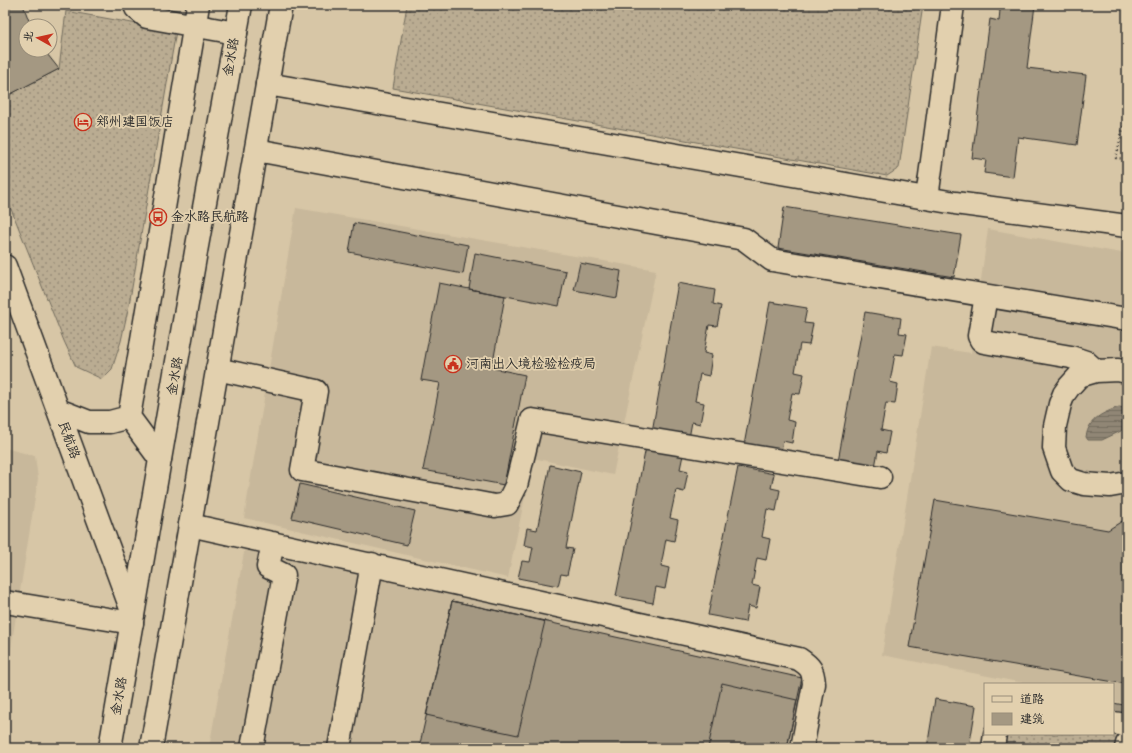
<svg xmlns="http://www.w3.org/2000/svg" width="1132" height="753" font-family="'Balsamiq Sans','LXGW WenKai TC',sans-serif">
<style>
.built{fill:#c8b89b}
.grass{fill:url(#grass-dots);stroke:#726c5e}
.water{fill:url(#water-rules);stroke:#686257}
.building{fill:#a49882;stroke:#2b2b2b}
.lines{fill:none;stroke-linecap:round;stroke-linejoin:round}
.minor-casing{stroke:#2b2b2b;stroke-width:25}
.major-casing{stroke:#2b2b2b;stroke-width:25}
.path{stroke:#2b2b2b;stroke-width:2.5;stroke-dasharray:1 3;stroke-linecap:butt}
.minor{stroke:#e2d0ae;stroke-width:22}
.major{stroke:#e2d0ae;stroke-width:22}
.labels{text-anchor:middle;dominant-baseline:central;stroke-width:3.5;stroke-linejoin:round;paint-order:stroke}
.street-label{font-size:13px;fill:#2b2b2b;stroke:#e2d0ae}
.poi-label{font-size:13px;fill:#2b2b2b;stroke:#e2d0ae;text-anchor:start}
</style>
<defs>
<pattern id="grass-dots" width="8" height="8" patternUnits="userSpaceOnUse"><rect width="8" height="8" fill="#baac92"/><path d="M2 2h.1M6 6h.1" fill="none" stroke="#978c77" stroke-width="1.8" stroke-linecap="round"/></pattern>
<pattern id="water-rules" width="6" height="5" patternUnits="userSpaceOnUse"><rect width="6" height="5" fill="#908674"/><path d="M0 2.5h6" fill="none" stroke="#766e5f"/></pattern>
</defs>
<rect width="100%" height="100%" fill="#d7c6a6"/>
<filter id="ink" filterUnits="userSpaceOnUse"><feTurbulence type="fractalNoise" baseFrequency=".025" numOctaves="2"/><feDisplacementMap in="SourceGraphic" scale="8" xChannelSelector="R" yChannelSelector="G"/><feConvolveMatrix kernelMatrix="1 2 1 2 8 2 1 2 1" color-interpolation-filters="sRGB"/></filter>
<g filter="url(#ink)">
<path class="built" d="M296,208L656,270L613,475L533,458L508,578L244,518Z
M988,229L1127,254V704L1113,701V684H1028L882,655L931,347L971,353Z
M5,448L35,456L38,479L5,685Z
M245,547L782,663L805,673L794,748H209Z"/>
<path class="grass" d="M407,5H923L899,168L887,176L393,88Z
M66,11L176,31L129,305L121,341L112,369L102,379L76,367L64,341L5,194V97L59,69Z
M1006,734H1118L1121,744L1120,748H1004V738Z"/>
<path class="water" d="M1119,407L1125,408L1127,410V422L1121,431L1102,440H1088L1086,437C1089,418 1103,413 1119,407Z"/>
<path class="building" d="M5,5H23L31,26H26V50H44L59,69L5,97Z
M992,5H1035L1027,68L1086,75L1077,145L1018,137L1013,177L984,173L986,160L972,158L990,19L999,21L1000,10L991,9Z
M784,207L961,235L954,277L778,248Z
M354,223L468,245L463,274L349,252Z
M475,253L566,271L559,306L469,289Z
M580,263L621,271L617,298L574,290Z
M439,283L505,296L492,368L525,375L504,485L423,470L440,383L421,380Z
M678,283L715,290L713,304L721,306L717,326L709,325L704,353L712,355L709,376L700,374L695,401L704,403L700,424L692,422L689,438L652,432Z
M770,302L807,308L804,323L813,324L809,345L800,344L795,372L804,374L800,394L792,393L787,420L795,422L792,443L783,441L780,457L743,451Z
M865,312L901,318L899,333L907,334L903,355L895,354L890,382L898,384L895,404L886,403L881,430L890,432L886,453L878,451L875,467L838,461Z
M646,447L683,455L680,469L688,471L684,492L676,490L670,518L678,520L674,541L666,539L661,566L669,568L665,589L656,587L653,603L616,596Z
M550,465L581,472L566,548L573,549L567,575L561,574L558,586L518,578L522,561L530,562L533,547L524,545L527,528L537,530Z
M738,467L774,474L771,488L780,490L776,511L767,509L762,537L770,539L766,560L757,558L752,585L760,587L756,608L748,606L745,622L708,615Z
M300,484L415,511L407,545L292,518Z
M935,500L1108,530L1127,518V691L1125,690L1126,684L909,647Z
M452,601L545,621L518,735L426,715Z
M452,601L802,678L787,748H419Z
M722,683L797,700L787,748H708Z
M935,699L976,706L969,748H927Z
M1113,703L1124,705L1121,720L1113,719Z"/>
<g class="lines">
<defs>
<path id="minor" d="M135,5L136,8L147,17L236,33
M267,84L955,203L1127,226
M256,150L744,239L772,260L1127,319
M927,198L953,5
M5,266L133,614
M986,296L979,336L981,340L984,342L1071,357L1086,362L1096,371
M217,369L316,391L302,470L495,506L507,504L516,486L532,420L880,477
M1127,372L1118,370L1096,371L1079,376L1069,387L1064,394L1060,404L1055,426L1054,448L1062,471L1071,480L1084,484L1110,486L1127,483
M58,410L89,422H110L129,417
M160,459L129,417L198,5
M190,525L799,659C811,667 813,670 814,684L802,748
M5,602L132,623
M1113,723L1127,725
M252,748L284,575L268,567L273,543
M339,748L372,564
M993,748L995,734
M1126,748L1127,744"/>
<path id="major" d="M110,748L197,246L241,5
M151,748L281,5"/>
</defs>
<use href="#minor" class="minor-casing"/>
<use href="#major" class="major-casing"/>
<path class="path" d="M1127,111L1116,158L1127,159"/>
<use href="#minor" class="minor"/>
<use href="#major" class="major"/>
</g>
</g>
<defs>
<symbol id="hotel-ring" viewBox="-11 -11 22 22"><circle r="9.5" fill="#e2d0ae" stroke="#c8321e" stroke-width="1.5"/><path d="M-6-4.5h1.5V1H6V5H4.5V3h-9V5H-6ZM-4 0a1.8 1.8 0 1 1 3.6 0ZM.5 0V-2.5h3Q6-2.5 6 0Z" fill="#c8321e"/></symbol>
<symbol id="bus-ring" viewBox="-11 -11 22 22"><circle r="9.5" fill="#e2d0ae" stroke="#c8321e" stroke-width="1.5"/><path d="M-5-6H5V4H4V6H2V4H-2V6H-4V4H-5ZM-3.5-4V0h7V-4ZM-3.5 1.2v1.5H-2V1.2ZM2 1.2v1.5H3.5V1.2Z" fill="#c8321e"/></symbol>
<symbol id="civic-ring" viewBox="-11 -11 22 22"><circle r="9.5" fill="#e2d0ae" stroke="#c8321e" stroke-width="1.5"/><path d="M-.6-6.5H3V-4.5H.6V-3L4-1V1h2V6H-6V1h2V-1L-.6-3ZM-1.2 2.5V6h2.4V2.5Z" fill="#c8321e"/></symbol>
</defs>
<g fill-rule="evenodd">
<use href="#hotel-ring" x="73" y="112" width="20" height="20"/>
<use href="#bus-ring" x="148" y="207" width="20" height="20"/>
<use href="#civic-ring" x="443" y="354" width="20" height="20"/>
</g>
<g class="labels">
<g class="street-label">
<text transform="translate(231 57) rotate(-80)">金水路</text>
<text transform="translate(175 376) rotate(-80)">金水路</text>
<text transform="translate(69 440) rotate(70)">民航路</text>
<text transform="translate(119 696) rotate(-80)">金水路</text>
</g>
<g class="poi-label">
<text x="96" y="122">郑州建国饭店</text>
<text x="171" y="217">金水路民航路</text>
<text x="466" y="364">河南出入境检验检疫局</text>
</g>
</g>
<rect width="1132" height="753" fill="none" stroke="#e2d0ae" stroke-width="20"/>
<rect x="10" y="10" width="1112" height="733" fill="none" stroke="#2b2b2b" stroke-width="1.5" filter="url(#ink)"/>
<rect x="984" y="683" width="130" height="52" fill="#e2d0ae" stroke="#998e7a"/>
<rect x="992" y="696" width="20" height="6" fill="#e2d0ae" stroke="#998e7a"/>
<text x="1020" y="703" font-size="12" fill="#2b2b2b">道路</text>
<rect x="992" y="713" width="20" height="12" fill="#a49882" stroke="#998e7a"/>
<text x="1020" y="723" font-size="12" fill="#2b2b2b">建筑</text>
<g transform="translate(38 38) rotate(278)"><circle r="19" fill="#e2d0ae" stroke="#998e7a"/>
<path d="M0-3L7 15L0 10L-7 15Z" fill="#c8321e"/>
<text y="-6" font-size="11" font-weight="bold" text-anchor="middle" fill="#2b2b2b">北</text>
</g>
</svg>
